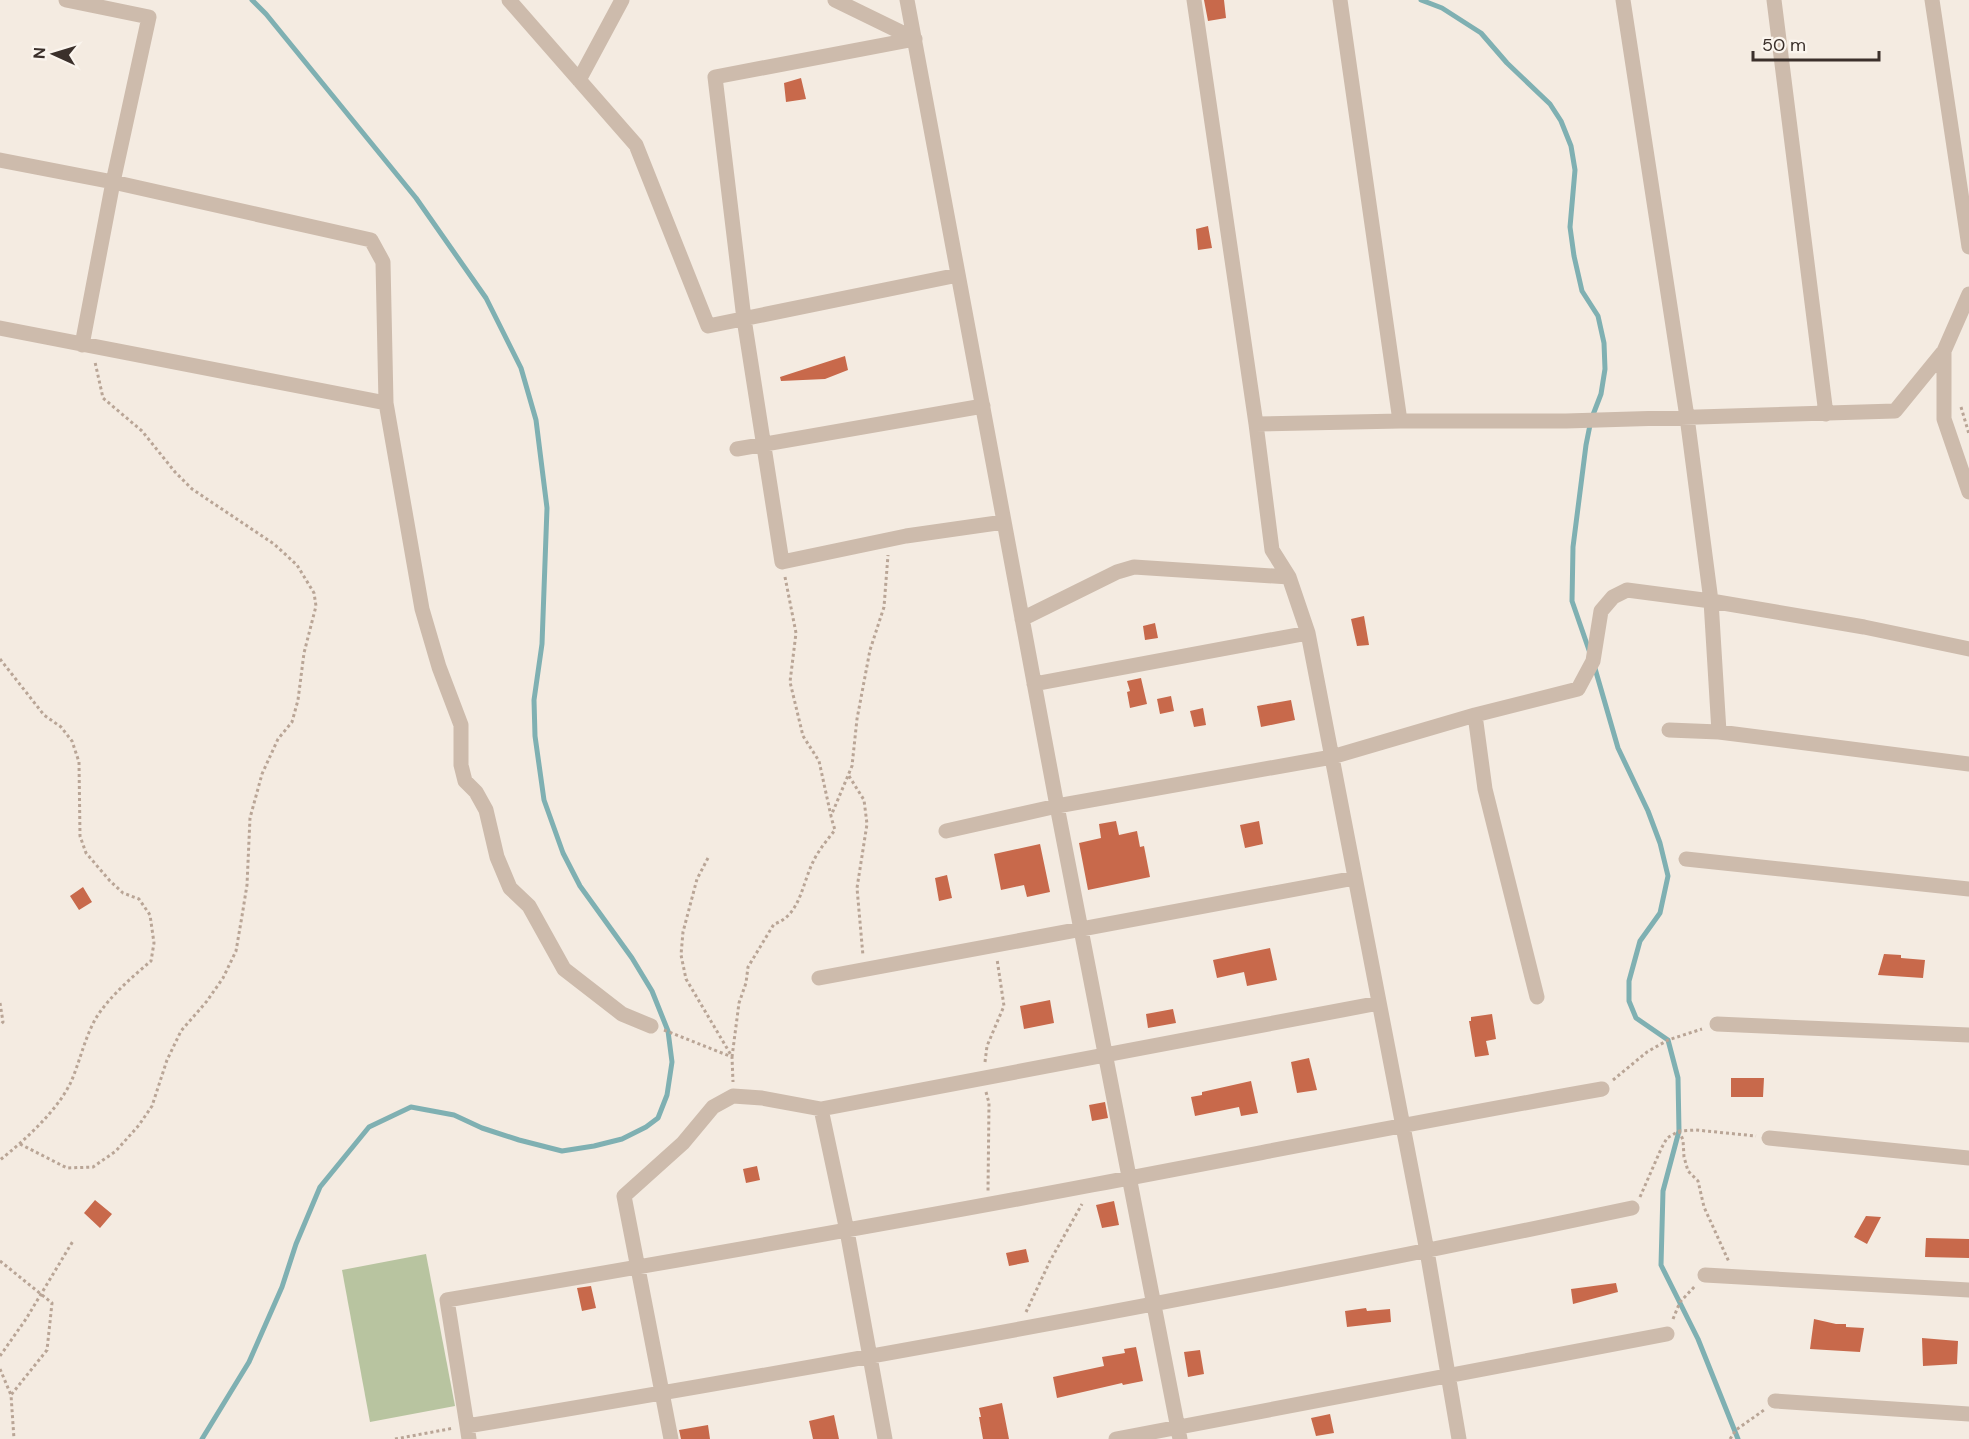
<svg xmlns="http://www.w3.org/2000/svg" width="1969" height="1439" font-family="'DM Sans',sans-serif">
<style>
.green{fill:#b8c4a0}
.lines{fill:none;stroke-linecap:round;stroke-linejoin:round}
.stream{stroke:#7fb0b2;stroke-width:5}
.building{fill:#c8694b}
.path{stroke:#b9a596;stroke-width:3;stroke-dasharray:3 3;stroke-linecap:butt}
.street{stroke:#cdbbac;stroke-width:15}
</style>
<rect width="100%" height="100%" fill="#f4ebe1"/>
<path class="green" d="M426,1254L455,1406L370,1422L342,1270Z"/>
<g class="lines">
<path class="stream" d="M1421,0L1442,8L1481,33L1507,63L1550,104L1561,121L1571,146L1575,170L1570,227L1574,256L1582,291L1598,316L1604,343L1605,369L1601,394L1591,420L1586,445L1573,547L1572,601L1590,653
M1594,665L1618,748L1648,811L1660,843L1668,876L1660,913L1640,941L1629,981V1001L1636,1018L1668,1040L1678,1078L1679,1131L1663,1191L1661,1265L1698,1339L1738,1439
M202,1439L249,1362L282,1287L296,1244L320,1187L369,1127L411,1107L454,1115L482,1128L519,1140L562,1151L594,1146L622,1139L646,1127L658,1118L667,1095L672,1062L668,1031L652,991L632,958L580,886L563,853L544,800L535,736L534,700L542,644L547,508L536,420L521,368L486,298L416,198L266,14L252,0"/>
</g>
<path class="building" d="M1204,0H1224L1226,18L1208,21Z
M801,78L806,99L786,102L784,83Z
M1208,226L1212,248L1198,250L1196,229Z
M845,356L848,370L825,379L781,381L780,377Z
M1364,616L1369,645L1357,646L1351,619Z
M1155,623L1158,638L1145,640L1143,626Z
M1141,678L1147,704L1130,708L1127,692L1130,691L1127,681Z
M1171,696L1174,711L1160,714L1157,699Z
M1291,700L1295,720L1261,727L1257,706Z
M1203,708L1206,725L1194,727L1190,711Z
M1116,821L1119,835L1137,831L1140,847L1144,846L1150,877L1088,890L1079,843L1101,838L1099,824Z
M1259,821L1263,844L1245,848L1240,825Z
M1040,844L1050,892L1027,897L1024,885L1001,890L994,854Z
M947,875L952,898L939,901L935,878Z
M83,887L92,902L79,910L70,896Z
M1270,948L1277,980L1247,986L1244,972L1217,978L1213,960Z
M1884,954L1901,955V958L1925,960L1923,978L1878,975Z
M1050,1000L1054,1023L1024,1029L1020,1006Z
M1173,1009L1176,1023L1148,1028L1146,1014Z
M1492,1014L1496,1039L1486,1041L1489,1055L1475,1057L1469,1021H1471V1017Z
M1309,1058L1317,1090L1297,1093L1291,1062Z
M1731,1078H1764L1763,1097H1731Z
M1251,1081L1258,1113L1241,1116L1239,1107L1195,1116L1191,1097L1202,1095V1092Z
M1105,1102L1108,1118L1092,1121L1089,1105Z
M757,1166L760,1180L746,1183L743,1169Z
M95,1200L112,1214L100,1228L84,1213Z
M1114,1201L1119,1225L1102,1228L1096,1205Z
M1866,1216L1881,1217L1867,1244L1854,1237Z
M1926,1238L1969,1239V1258L1925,1257Z
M1026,1249L1029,1262L1009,1266L1006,1253Z
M1616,1283L1618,1292L1573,1304L1571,1289Z
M591,1286L596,1308L582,1311L577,1288Z
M1366,1308L1367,1311L1390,1309L1391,1322L1347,1327L1345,1311Z
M1814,1319L1836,1324H1846V1327L1864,1328L1860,1352L1810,1349Z
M1922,1338L1958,1341L1957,1364L1923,1366Z
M1136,1347L1143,1381L1123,1385L1122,1383L1057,1398L1053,1377L1104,1366L1102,1357L1125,1353L1124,1349Z
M1200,1350L1204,1374L1188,1377L1184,1352Z
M1002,1403L1009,1439H983L979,1417H981L979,1408Z
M1330,1414L1334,1433L1316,1436L1311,1418Z
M834,1415L839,1439H813L809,1421Z
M708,1425L710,1439H681L679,1430Z"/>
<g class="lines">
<path class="path" d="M1961,407L1969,434
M785,577L796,633L790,682L803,736L819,761L831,816L852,766L857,719L870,650L884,607L888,555
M0,659L44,715L61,727L72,741L79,762L80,836L86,853L110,881L123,893L139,899L150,915L154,943L151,961C132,977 109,997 96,1018C85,1037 80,1061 71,1082C57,1111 25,1140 0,1160
M849,776L864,800L867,824L857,888L863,956
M708,858L697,879L683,932L681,955L686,979L731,1055
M0,1003L3,1022L0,1025
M664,1030L732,1057L733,1082
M732,1057L739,1003L746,983L748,967L774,924C800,916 802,884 813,862C818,851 827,840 835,830L831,817
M985,1062L987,1046L1004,1006L997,959
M1613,1080L1647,1052L1668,1040L1702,1029
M986,1092L989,1103L988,1191
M1679,1131L1683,1140L1684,1157L1688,1171L1698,1181L1704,1207L1729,1262
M20,1144L67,1168L93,1167L116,1151L139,1125L152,1106L167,1060L181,1031L207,1001L223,978L236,951L242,916L247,885L250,818L262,774L278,739L292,722L298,700L304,653L316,606L314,593L297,565L274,544L192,489L175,472L142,431L103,398L95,362
M1640,1197L1661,1149L1667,1138L1679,1131L1696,1130L1756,1136
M0,1261L52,1303L47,1350L11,1395L14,1439
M1026,1312L1050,1261L1082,1204
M1673,1319L1680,1302L1696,1285
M0,1356L26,1319L73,1241
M0,1369L11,1395
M395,1439L454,1428
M1730,1439L1736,1430L1764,1410"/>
<path class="street" d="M66,0L149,17L113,182L82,345
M509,0L636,145L708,326L958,275
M835,0L915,39
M907,0L1057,806L1180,1439
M1194,0L1256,424L1272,550L1289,577L1308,633L1427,1251L1459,1439
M1340,0L1400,421
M1623,0L1687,417L1711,601L1864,627L1969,649
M1774,0L1826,414
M1932,0L1969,247
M915,39L715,77L744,319L782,562L906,536L1004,522
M579,80L622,0
M0,160L113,182L371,240L383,262L386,403L422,609L439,667L461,725V765L465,781L476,792L486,810L497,857L510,888L529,906L564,969L622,1014L651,1026
M0,328L386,403
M1944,351V419L1969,492
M1256,424L1400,421H1566L1895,411L1944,351L1969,294
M737,449L983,406
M1022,619L1117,572L1134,567L1289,577
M1034,684L1308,633
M1475,715L1485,789L1537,997
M1669,730L1719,732L1969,764
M946,831L1057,806L1332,757L1475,715L1578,689L1593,661L1601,611L1613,597L1627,590L1711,601L1719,732
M1686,859L1969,889
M819,978L1355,878
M1717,1024L1969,1035
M821,1109L847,1231L885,1439
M1769,1138L1969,1158
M1705,1275L1969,1290
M1775,1401L1969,1414
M467,1426L447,1300C662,1263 877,1226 1092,1185C1262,1153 1431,1119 1602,1089
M469,1439L467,1426C857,1361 1245,1290 1632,1208
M671,1439L624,1196L683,1143L713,1107L733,1096L762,1098L821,1109L1379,1003
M1116,1439L1667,1334"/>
</g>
<g transform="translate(54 54) rotate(274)" stroke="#fbf5ee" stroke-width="4.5" paint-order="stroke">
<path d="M0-4.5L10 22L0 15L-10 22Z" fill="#3b302b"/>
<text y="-9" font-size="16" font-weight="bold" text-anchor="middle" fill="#3b302b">N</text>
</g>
<path d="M1753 51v9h126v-9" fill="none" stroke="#3b302b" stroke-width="3"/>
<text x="1762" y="51" font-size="18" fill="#3b302b" stroke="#fbf5ee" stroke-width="4.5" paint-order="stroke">50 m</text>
</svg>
